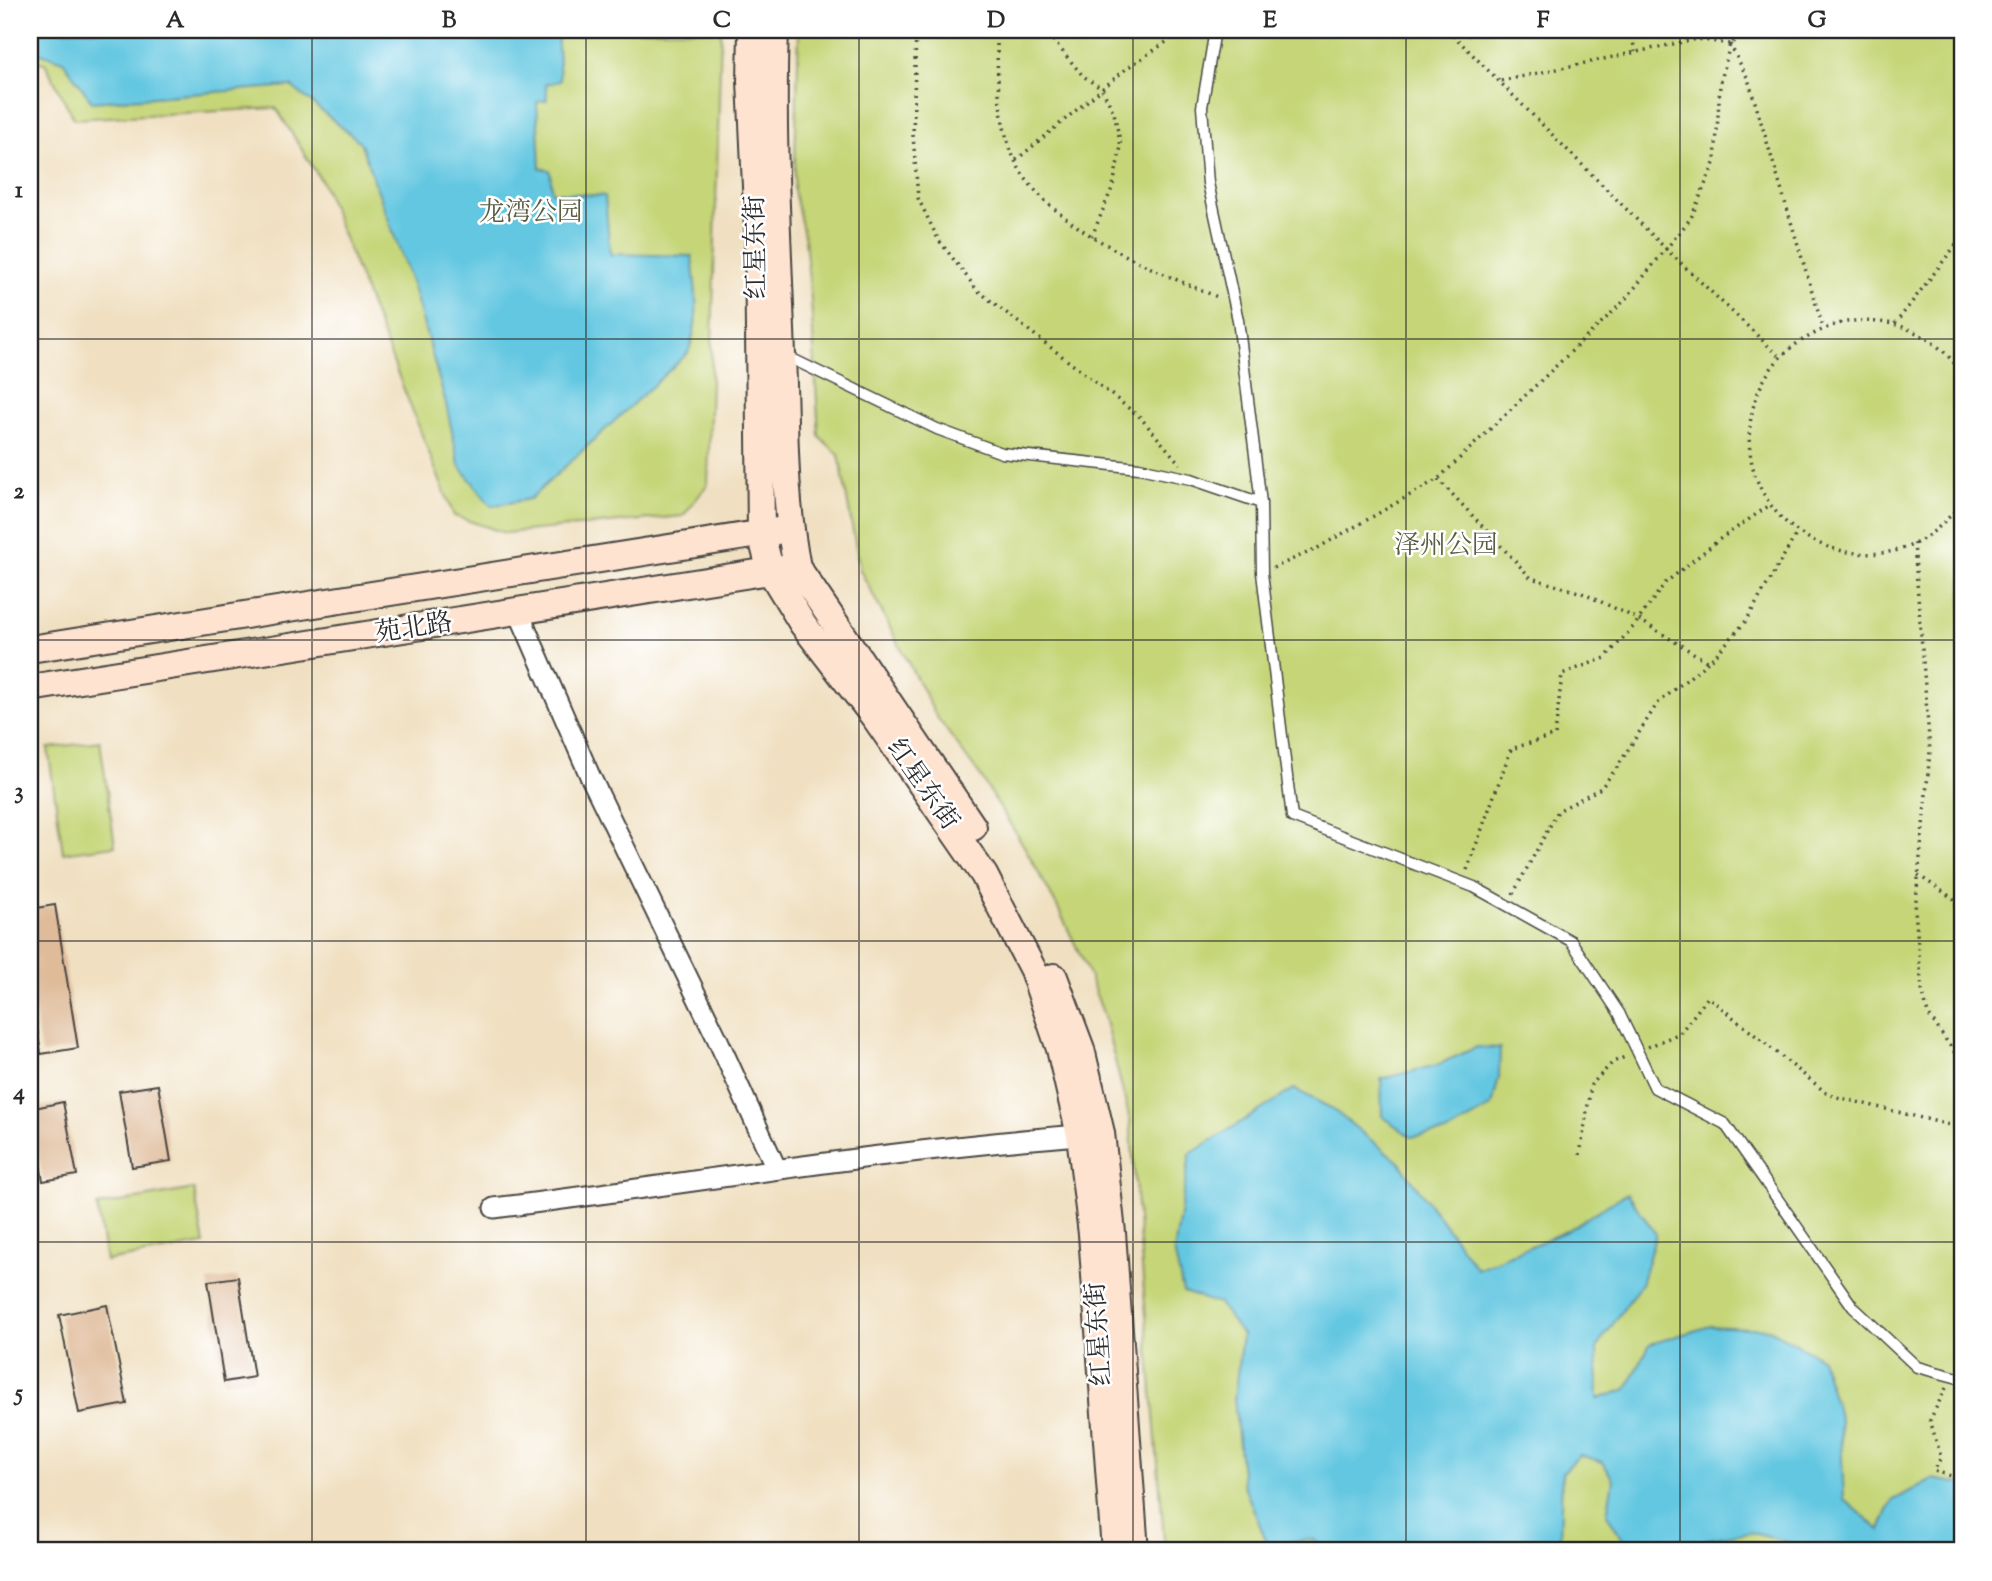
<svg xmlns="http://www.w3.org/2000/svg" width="1992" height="1581" font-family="'Sorts Mill Goudy','Noto Serif SC',serif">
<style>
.green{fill:#c5d577;stroke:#788051;stroke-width:2}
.water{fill:#63c7e1;stroke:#477986;stroke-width:2}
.building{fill:#dfbb9a}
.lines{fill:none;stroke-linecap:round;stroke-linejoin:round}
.lane-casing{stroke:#494642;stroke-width:13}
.street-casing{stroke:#494642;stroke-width:23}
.secondary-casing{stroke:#494642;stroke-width:30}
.path{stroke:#494642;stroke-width:3.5;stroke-dasharray:2 5;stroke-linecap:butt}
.lane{stroke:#fff;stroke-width:10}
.street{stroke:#fff;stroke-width:19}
.secondary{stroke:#fee3d1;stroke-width:26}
.grid{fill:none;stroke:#2b2b2b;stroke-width:2;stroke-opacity:0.55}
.labels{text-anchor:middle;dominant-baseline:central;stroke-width:5;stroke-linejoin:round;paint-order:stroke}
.park-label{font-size:26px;fill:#595e42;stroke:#fff}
.street-label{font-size:26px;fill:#2b2b2b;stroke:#fff}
.neatline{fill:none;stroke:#2b2b2b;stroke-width:2.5}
.grid-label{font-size:23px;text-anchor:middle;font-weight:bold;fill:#2b2b2b}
</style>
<rect width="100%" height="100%" fill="#fff"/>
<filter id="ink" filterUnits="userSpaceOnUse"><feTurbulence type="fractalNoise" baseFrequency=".0143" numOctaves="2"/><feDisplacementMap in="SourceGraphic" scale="14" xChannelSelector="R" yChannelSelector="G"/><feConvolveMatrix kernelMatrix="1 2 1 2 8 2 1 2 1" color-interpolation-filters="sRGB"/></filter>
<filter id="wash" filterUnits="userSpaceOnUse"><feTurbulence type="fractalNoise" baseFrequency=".00686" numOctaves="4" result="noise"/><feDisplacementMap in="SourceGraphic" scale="28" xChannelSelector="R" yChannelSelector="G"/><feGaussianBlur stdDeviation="1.57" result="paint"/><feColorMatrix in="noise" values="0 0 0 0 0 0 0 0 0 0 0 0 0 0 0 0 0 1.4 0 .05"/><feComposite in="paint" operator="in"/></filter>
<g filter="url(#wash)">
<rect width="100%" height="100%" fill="#f0e0c1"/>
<path class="green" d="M30,30H721L708,484L683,516L505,533L454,516L322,182L276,108L74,119L45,63L30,61Z
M799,30H1962V1551H1165L1130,1120L1103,1013L1084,963L1057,906L1025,848L981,777L936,716L860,570L839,455L819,436L811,300L805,240L794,191Z
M100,741L115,846L63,853L48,748Z
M194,1189L204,1244L106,1261L97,1206Z"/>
<path class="water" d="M30,30H557L560,81L546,84L547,100L537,102L540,168L550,170L552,192L605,196L610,254L692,256C696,293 701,317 688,353L530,499L491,506L459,465L446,404L413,287L360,142L291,86L92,102L63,61L30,49Z
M1477,1047L1500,1048L1499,1077L1492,1106L1448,1132L1411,1137L1382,1116L1381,1079L1437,1065Z
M1294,1089L1331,1108L1399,1162L1477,1269L1564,1232L1627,1193L1656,1234L1641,1284L1597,1347L1598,1399L1627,1389L1650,1344L1710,1326L1769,1329L1821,1358L1840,1420L1844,1499L1880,1530L1892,1501L1932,1479L1962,1484V1551H1846L1833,1546L1792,1543L1749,1532L1704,1540L1690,1551H1630L1607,1514L1613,1480L1603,1462L1580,1455L1562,1473L1560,1543L1557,1551H1327L1314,1540L1267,1543L1243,1484L1234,1398L1242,1335L1219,1304L1183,1292L1174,1251L1190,1154Z"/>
<g id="blocks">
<path class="building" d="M55,905L78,1048L41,1054L30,983V909Z
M158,1085L171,1161L132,1167L119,1091Z
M63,1102L77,1175L43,1181L30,1109Z
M238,1277L254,1377L224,1382L208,1281Z
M107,1305L127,1404L79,1413L59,1315Z"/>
</g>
</g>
<g filter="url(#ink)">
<use href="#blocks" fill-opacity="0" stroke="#494642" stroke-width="2"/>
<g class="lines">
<defs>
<path id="lane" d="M1215,30L1202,107L1208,183L1238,320L1261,503
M786,356L937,429L1002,453L1139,468L1191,479L1261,503L1262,573L1292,817L1474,887L1571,941L1619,1013L1655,1088L1725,1124L1853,1307L1917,1367L1962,1379"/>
<path id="street" d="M519,613L590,776L717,1038L776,1168
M494,1208C693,1183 892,1149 1093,1134"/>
<path id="secondary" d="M752,30L751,81L758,229L761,534L771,572L802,623L876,719L984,875L1033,970L1060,1049L1080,1135L1092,1234L1115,1551
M775,30C771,138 778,247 782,355C785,425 783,498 797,567L973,827
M30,649L777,531
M30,688L789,568
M1054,977L1081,1049L1101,1133L1112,1233L1135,1551"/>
</defs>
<use href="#lane" class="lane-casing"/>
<use href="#street" class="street-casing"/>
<use href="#secondary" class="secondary-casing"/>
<path class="path" d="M916,30L913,135L918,198L938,239L977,290L1140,417L1180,464
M997,30C997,74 997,131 1020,170C1056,230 1157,272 1220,298
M1027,30L1053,40L1083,76L1102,89L1114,113L1121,146L1113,186L1092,236
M1448,30L1666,249L1781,358
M1631,30L1635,52
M1729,30L1730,44L1748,79L1823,328
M1053,40V30
M1501,81L1697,39L1730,44
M1016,160L1126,69L1184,30
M1895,324L1962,237
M1962,375C1949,351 1923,333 1897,325C1887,322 1875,322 1865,321C1842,319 1820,330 1801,341C1779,354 1764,375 1756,398C1732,469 1774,539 1848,552C1866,555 1888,554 1905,548C1929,539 1947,521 1962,502
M1438,479L1531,578L1582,593L1638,619L1708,662
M1914,543L1930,752L1915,910L1922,990L1928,1014L1962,1063
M1273,568L1316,549L1438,479L1624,301L1691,218L1715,161L1720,85L1730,44L1749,30
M1467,870L1511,749L1555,735L1562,674L1605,658L1634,626L1665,583L1720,539L1770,505
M1918,875L1954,899L1962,925
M1513,894L1558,811L1601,788L1616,769L1657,704L1714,657L1746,621L1797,533
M1648,1047L1680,1033L1708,997L1829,1095L1962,1128
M1580,1155L1591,1085L1613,1062L1625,1057
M1946,1388L1930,1420L1941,1457L1934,1471L1962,1479"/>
<use href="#lane" class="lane"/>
<use href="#street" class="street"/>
<use href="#secondary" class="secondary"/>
</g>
</g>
<path class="grid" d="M312,30V1551M586,30V1551M859,30V1551M1133,30V1551M1406,30V1551M1680,30V1551M30,339H1962M30,640H1962M30,941H1962M30,1242H1962"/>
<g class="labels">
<g class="park-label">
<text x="531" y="213">龙湾公园</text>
<text x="1446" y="546">泽州公园</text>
</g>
<g class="street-label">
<text transform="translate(757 247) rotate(-91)">红星东街</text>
<text transform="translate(414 629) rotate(-9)">苑北路</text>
<text transform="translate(922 785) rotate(55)">红星东街</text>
<text transform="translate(1100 1334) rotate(-94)">红星东街</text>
</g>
</g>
<rect width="1992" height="1581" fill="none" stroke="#fff" stroke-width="77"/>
<rect x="38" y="38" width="1916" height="1504" class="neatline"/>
<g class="grid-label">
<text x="175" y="27">A</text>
<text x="449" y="27">B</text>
<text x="722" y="27">C</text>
<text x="996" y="27">D</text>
<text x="1270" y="27">E</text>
<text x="1543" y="27">F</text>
<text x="1817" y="27">G</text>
<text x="19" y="197">1</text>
<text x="19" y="498">2</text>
<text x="19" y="798">3</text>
<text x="19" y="1099">4</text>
<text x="19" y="1400">5</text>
</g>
</svg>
